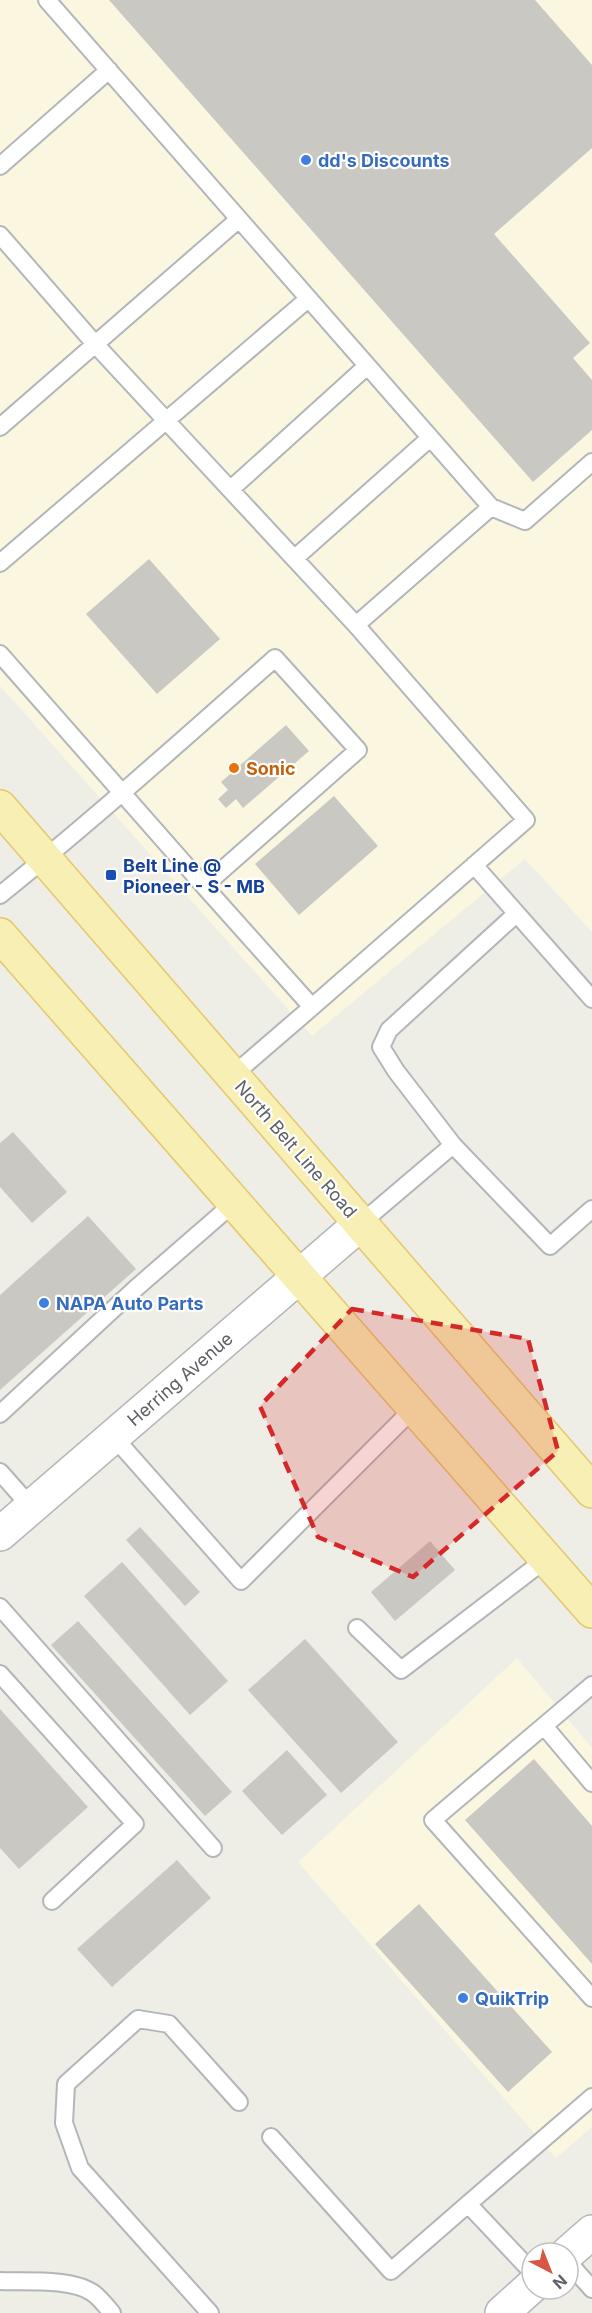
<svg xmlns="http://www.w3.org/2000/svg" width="592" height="2313" font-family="Inter,sans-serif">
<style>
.commercial{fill:#fbf6df}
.building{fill:#cac8c3}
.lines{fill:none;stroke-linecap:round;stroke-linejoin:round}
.service-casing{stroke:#b3b6b9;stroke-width:20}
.minor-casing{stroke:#b3b6b9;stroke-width:36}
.tertiary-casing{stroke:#b3b6b9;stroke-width:36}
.primary-casing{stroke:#e4c86a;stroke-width:36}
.service{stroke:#fff;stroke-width:16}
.minor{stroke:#fff;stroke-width:33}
.tertiary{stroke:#fff;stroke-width:33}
.primary{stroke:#f7efb3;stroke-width:33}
.marked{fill:#d62828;fill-opacity:0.2;stroke:#d62828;stroke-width:4.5;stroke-dasharray:12 8;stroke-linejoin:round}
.shop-dot{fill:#3f7fe0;stroke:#fff;stroke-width:2}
.food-dot{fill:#e8710a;stroke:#fff;stroke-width:2}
.transit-dot{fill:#1a4fb4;stroke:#fff;stroke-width:2}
.labels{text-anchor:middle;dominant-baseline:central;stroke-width:4.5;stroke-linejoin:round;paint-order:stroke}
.shop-label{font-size:18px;font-weight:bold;fill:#366cbe;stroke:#fff;text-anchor:start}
.food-label{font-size:18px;font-weight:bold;fill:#c56008;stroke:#fff;text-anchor:start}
.transit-label{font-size:18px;font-weight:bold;fill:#164399;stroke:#fff;text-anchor:start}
.street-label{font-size:18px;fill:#5e6165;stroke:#fff}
</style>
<rect width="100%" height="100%" fill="#eeede6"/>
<path class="commercial" d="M0,0H592V932L525,859L312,1036L0,686Z
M517,1658L592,1748V2127L556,2158L298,1862Z"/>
<path class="building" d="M109,0H535L592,65V148L494,234L590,343L573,358L592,380V430L533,482Z
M149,559L220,639L157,694L86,614Z
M286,725L309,751L243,808L236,799L226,808L218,799L228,790L221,782Z
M334,796L378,846L299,915L255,864Z
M13,1132L67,1192L32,1223L0,1187V1143Z
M88,1216L136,1269L0,1390V1295Z
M140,1527L200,1592L185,1606L126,1540Z
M430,1541L455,1570L395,1621L371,1592Z
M122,1562L228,1681L190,1715L84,1596Z
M78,1621L232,1792L205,1816L51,1645Z
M305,1639L398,1742L341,1793L248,1690Z
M0,1709L88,1807L19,1869L0,1848Z
M287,1750L327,1795L282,1835L242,1791Z
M534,1759L592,1826V1964L465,1820Z
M177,1860L211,1898L112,1987L77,1949Z
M419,1904L552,2052L508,2092L375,1944Z"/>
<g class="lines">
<defs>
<path id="service" d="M0,166L109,70
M239,219L491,507L525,521L592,462
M0,235L95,344L356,625L491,507
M0,427L239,219L47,0
M231,489L367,366
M295,558L430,438
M0,563L308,299
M0,654L204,886L358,750L275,658C185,738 94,819 0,895
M474,865L592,999
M204,886L312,1007L232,1076
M312,1007L526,820L356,625
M453,1145L396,1071L381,1047L389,1030L516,914
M360,1224L453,1145L550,1246L592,1209
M0,1414L135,1289L235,1202
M113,1436L241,1581L415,1407
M0,1472L31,1507
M0,1607L213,1848
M357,1628L401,1670L546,1559
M0,1674L135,1824L52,1901
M592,1685L433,1820L592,1998
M544,1726L592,1783
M271,2137L391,2271L468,2204
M568,2262L592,2289
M532,2272L468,2204L592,2097
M0,2281C25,2282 72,2278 93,2293C100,2298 106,2306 112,2313
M210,2313L80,2168L64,2123L66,2084L138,2019L169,2024L239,2102"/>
<path id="minor" d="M0,1534L360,1224"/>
<path id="tertiary" d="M568,2253L592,2232
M502,2313L532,2286"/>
<path id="primary" d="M0,807L592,1491
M0,935L592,1611"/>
</defs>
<use href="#service" class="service-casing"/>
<use href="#minor" class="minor-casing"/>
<use href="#tertiary" class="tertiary-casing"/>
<use href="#primary" class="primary-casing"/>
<use href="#service" class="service"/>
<use href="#minor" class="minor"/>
<use href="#tertiary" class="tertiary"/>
<use href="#primary" class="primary"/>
</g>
<path class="marked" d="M352,1309L528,1339L558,1451L413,1577L318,1537L260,1406Z"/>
<g class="shop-dot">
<circle cx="306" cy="160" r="6"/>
<circle cx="44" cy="1303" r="6"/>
<circle cx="463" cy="1998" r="6"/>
</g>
<circle class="food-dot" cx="234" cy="768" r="6"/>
<rect class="transit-dot" x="105" y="869" width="12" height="12" rx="3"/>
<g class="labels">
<g class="shop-label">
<text x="318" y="160">dd's Discounts</text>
<text x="56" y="1303">NAPA Auto Parts</text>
<text x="475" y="1998">QuikTrip</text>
</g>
<g class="food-label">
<text x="246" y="768">Sonic</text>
</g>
<g class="transit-label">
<text x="123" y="865">Belt Line @<tspan x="123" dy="21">Pioneer - S - MB</tspan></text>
</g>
<g class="street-label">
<text transform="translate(296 1149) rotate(49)">North Belt Line Road</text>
<text transform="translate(180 1379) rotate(-41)">Herring Avenue</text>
</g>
</g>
<g transform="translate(550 2271) rotate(138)"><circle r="28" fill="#ffffff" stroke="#bfc0c1" stroke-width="1.5"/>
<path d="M0-4.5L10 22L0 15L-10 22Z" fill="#d85643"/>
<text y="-9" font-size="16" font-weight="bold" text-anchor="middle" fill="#5e6165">N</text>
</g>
</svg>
